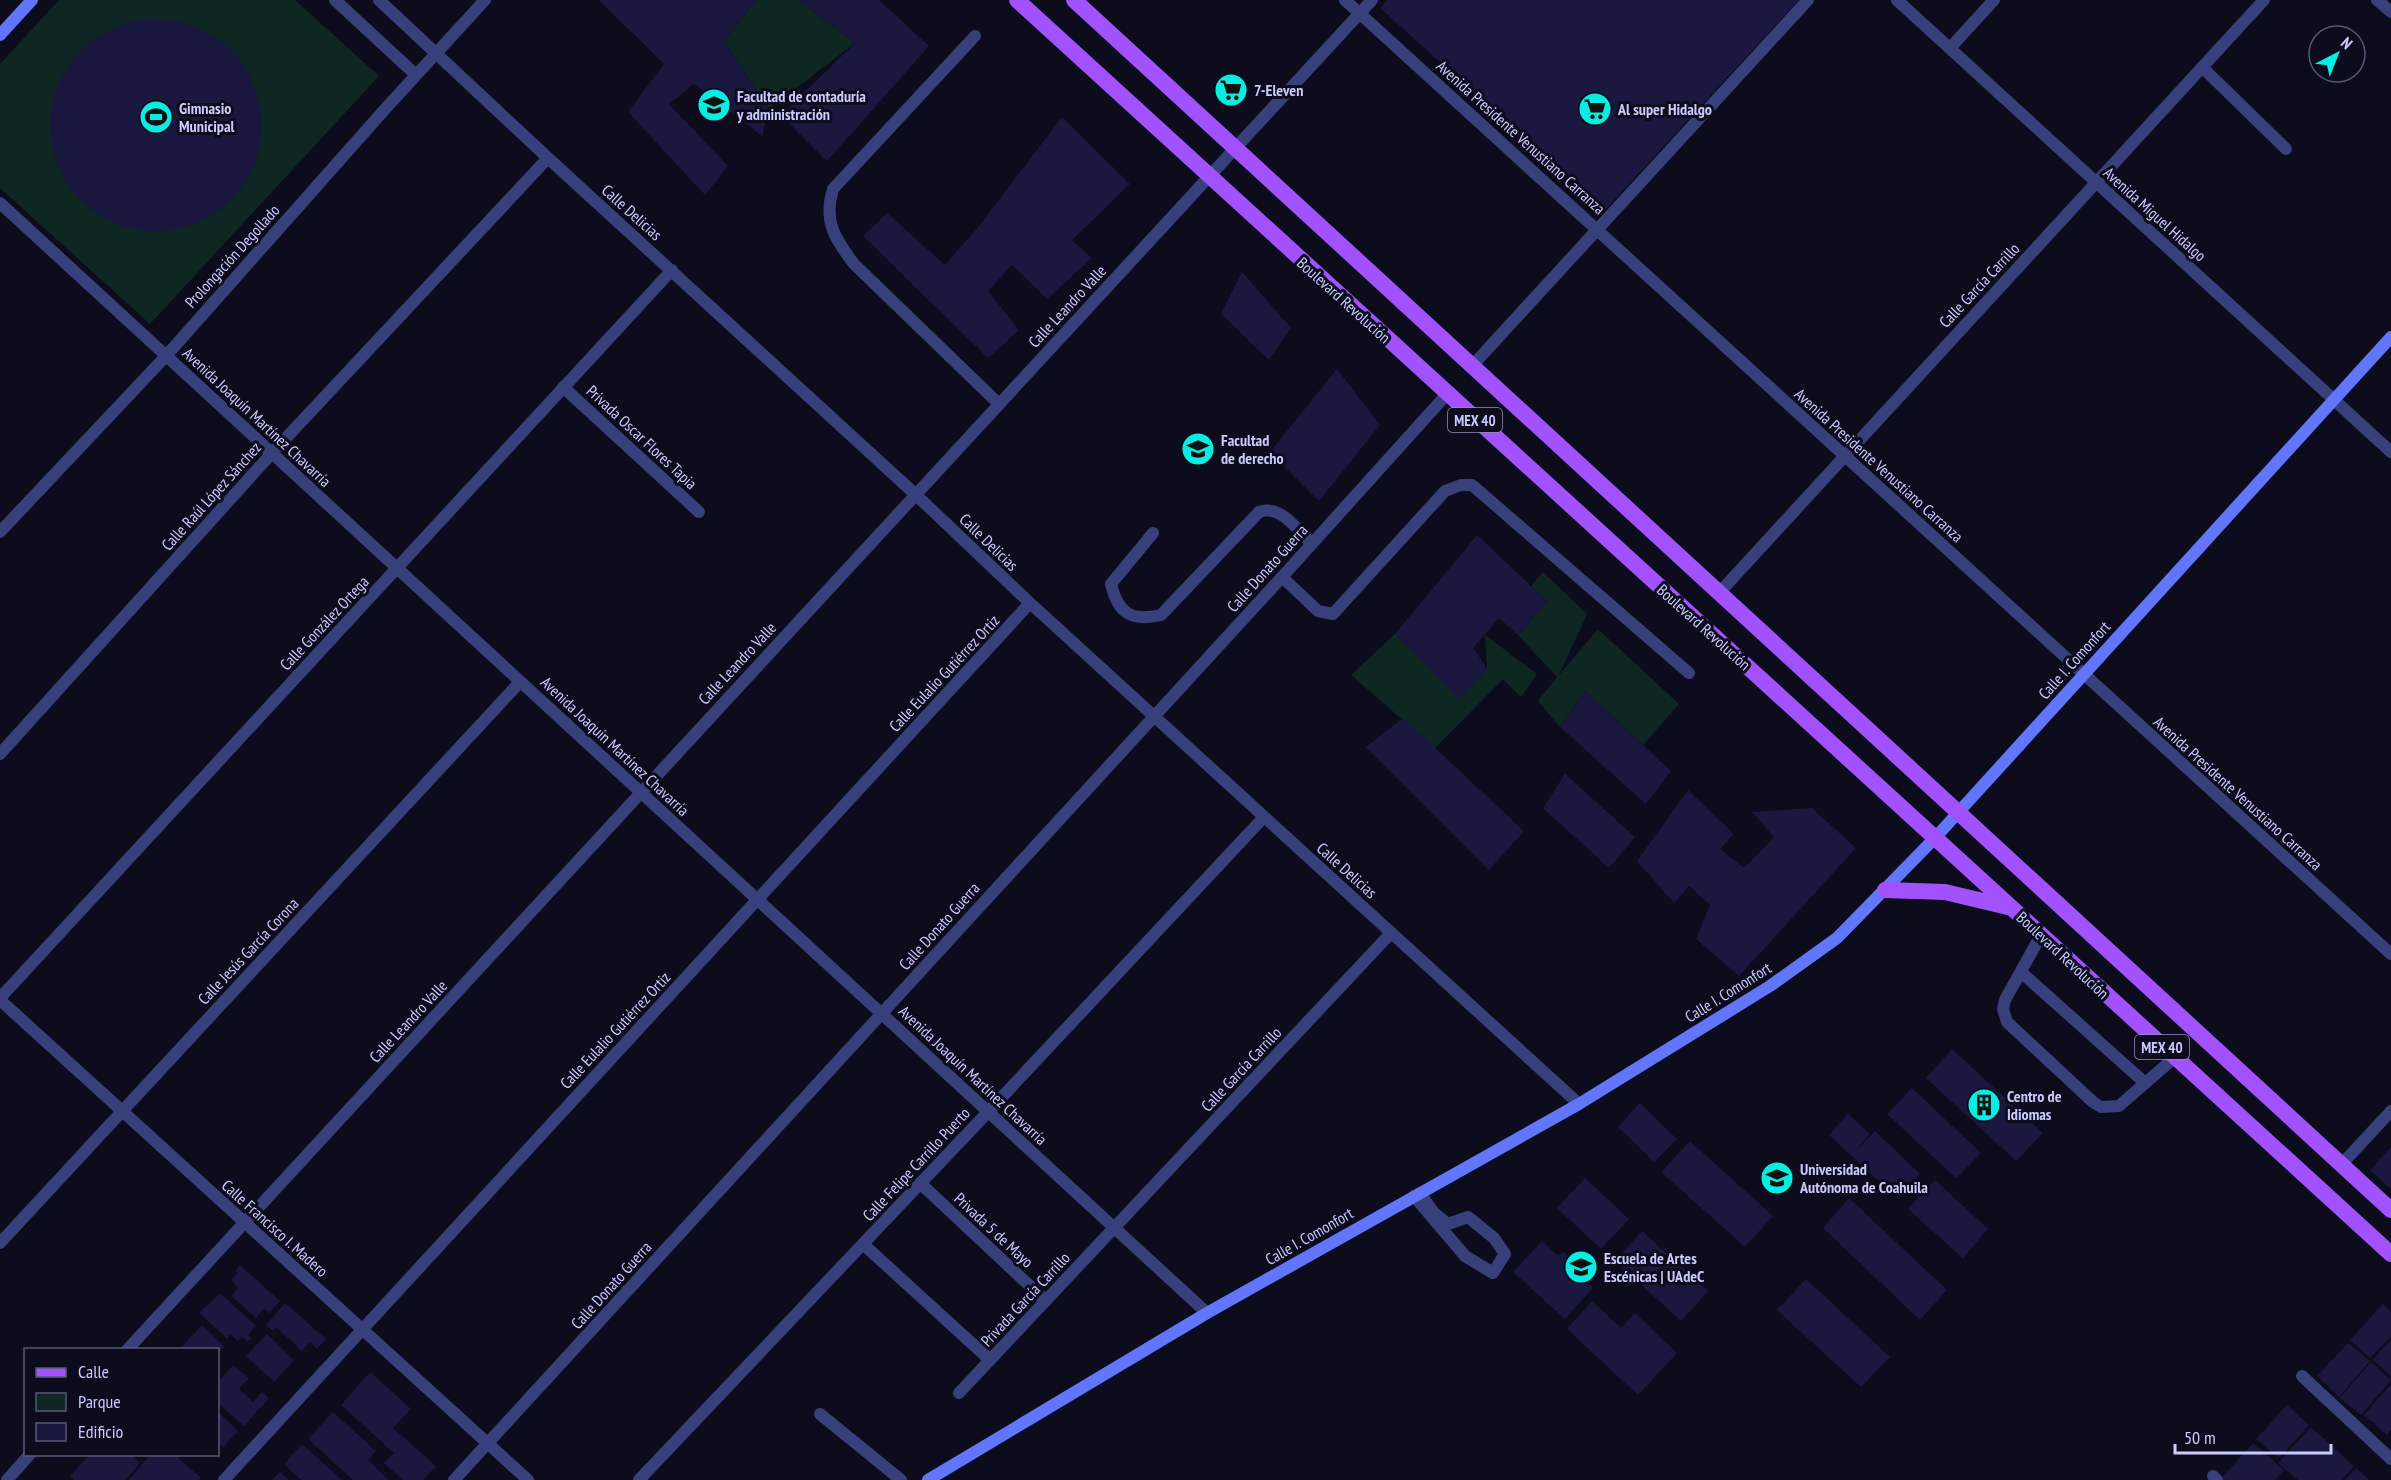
<svg xmlns="http://www.w3.org/2000/svg" width="2391" height="1480" font-family="'PT Sans Narrow',sans-serif">
<style>
.green{fill:#0f2723}
.building{fill:#1a183e}
.lines{fill:none;stroke-linecap:round;stroke-linejoin:round}
.service{stroke:#38407c;stroke-width:12}
.minor{stroke:#38407c;stroke-width:12}
.tertiary{stroke:#38407c;stroke-width:12}
.secondary{stroke:#6276fc;stroke-width:12}
.primary{stroke:#a252fc;stroke-width:16}
.labels{text-anchor:middle;dominant-baseline:central;stroke-width:6;stroke-linejoin:round;paint-order:stroke}
.shield{fill:#0c0c1d;stroke:#9092ba;stroke-width:1.5}
.shield-label{font-size:15px;font-weight:bold;fill:#c9cbfe}
.poi-label{font-size:16px;font-weight:bold;fill:#c9cbfe;stroke:#0c0c1d;text-anchor:start}
.street-label{font-size:16px;fill:#c9cbfe;stroke:#0c0c1d}
</style>
<rect width="100%" height="100%" fill="#0c0c1d"/>
<path class="green" d="M59,0H295L379,76L150,324L0,188V64Z
M756,0H799L855,43L769,109L724,41Z
M1543,572L1587,614L1559,675L1598,629L1679,704L1643,745L1585,691L1560,727L1538,701L1557,677L1518,635L1547,601L1531,586Z
M1395,634L1459,698L1487,668L1485,635L1537,674L1521,697L1503,679L1435,748L1351,675Z"/>
<path class="building" d="M599,0H756L724,41L769,109L762,136L694,84L669,104L728,166L705,195L628,112L664,64Z
M799,0H879L929,46L827,161L781,115L855,43Z
M1388,0H1799L1605,210L1380,8Z
M50 125a106 106 0 1 1 212 0a106 106 0 1 1-212 0Z
M1062,117L1130,184L1072,240L1092,258L1047,299L1012,265L988,291L1019,330L988,358L863,236L887,213L945,265L979,226Z
M1242,272L1291,328L1269,360L1221,314Z
M1337,369L1380,425L1319,501L1270,452Z
M1477,535L1547,601L1518,635L1499,618L1473,648L1487,668L1459,699L1395,634Z
M1585,691L1671,771L1646,804L1560,727Z
M1403,718L1524,831L1489,870L1366,747Z
M1565,774L1635,837L1609,868L1543,808Z
M1688,790L1734,834L1720,849L1744,868L1774,837L1752,812L1812,808L1856,848L1739,976L1696,939L1710,905L1689,886L1674,903L1637,861Z
M1952,1049L2043,1133L2016,1161L1926,1078Z
M1912,1088L1981,1153L1956,1178L1887,1114Z
M1640,1103L1677,1139L1654,1162L1618,1127Z
M1848,1114L1870,1134L1854,1153L1875,1131L1920,1174L1897,1198L1829,1135Z
M1690,1141L1773,1216L1745,1247L1661,1172Z
M2391,1147V1189L2370,1170Z
M1585,1178L1629,1219L1601,1249L1557,1208Z
M1935,1180L1988,1229L1963,1258L1908,1209Z
M1849,1198L1947,1290L1920,1320L1823,1228Z
M1642,1231L1708,1291L1681,1321L1615,1261Z
M1542,1241L1558,1256L1564,1252L1580,1266L1575,1271L1593,1288L1565,1319L1513,1272Z
M240,1265L280,1301L269,1313L264,1308L256,1318L231,1296L238,1288L231,1281L238,1273L235,1271Z
M1806,1279L1890,1357L1861,1387L1777,1310Z
M220,1293L256,1326L248,1335L252,1338L247,1342L242,1337L238,1341L230,1334L227,1338L199,1313Z
M1592,1301L1621,1328L1635,1313L1677,1353L1638,1395L1567,1329Z
M285,1303L326,1339L317,1349L310,1342L302,1351L276,1327L273,1331L266,1325Z
M2383,1304L2391,1312V1336L2370,1358L2350,1340Z
M202,1325L224,1347L218,1354V1350H179Z
M267,1334L294,1360L274,1382L246,1356Z
M2391,1340V1376L2373,1360Z
M2348,1343L2370,1361L2339,1397L2317,1376Z
M2371,1362L2391,1380L2361,1415L2340,1398Z
M233,1365L249,1378L239,1389L253,1402L262,1392L269,1398L244,1426L218,1403V1383Z
M370,1372L411,1409L393,1428L436,1466L423,1480H403L384,1463L394,1453L341,1405Z
M2391,1384V1430L2387,1435L2364,1415Z
M2287,1405L2309,1425L2279,1458L2256,1439Z
M218,1412L238,1431L223,1447L218,1441Z
M333,1412L376,1451L368,1460L389,1480H353L308,1439Z
M2311,1427L2354,1466L2342,1480H2298L2278,1463Z
M2253,1443L2284,1470L2275,1480H2220Z
M302,1444L342,1480H301L284,1464Z
M90,1454H131L140,1463L125,1480H74L70,1476Z
M151,1454H174L201,1478L199,1480H129Z
M2356,1468L2369,1480H2345Z
M280,1472L289,1480H272Z"/>
<g class="lines">
<path class="service" d="M975,36L833,189C823,221 835,239 854,264L999,404
M1950,48L1994,0
M2202,67L2286,149
M1153,533L1111,584C1118,613 1131,622 1161,615L1259,512C1281,504 1297,530 1311,543
M1282,577L1318,611L1333,614L1445,491L1461,485H1472L1689,673
M2041,935L2005,1000L2003,1009L2007,1022L2093,1102L2101,1107L2119,1106L2174,1058
M2021,972L2144,1082
M920,1183L1046,1301
M1414,1196L1465,1256L1493,1273L1505,1254L1494,1238L1468,1217L1448,1224L1434,1213L1420,1193
M863,1244L990,1360"/>
<path class="minor" d="M335,0L416,75
M379,0L548,158L915,494L1030,603L1579,1104
M1345,0L2391,954
M1897,0L2391,452
M2377,0L2391,12
M0,203L1207,1313
M1472,366L1808,0
M563,387L699,512
M0,532L166,356L386,108L485,0
M1719,593L2264,0
M0,754L272,453L548,158
M0,998L672,270
M0,1000L528,1480
M0,1243L520,682
M127,1350L1372,0
M2302,1376L2391,1459
M959,1393L1391,933
M820,1414L901,1480
M2213,1476L2217,1480
M7,1480L30,1454
M224,1480L1030,603
M454,1480L1282,577L1447,394
M639,1480L988,1112L1264,817"/>
<path class="tertiary" d="M2341,1165L2391,1111"/>
<path class="secondary" d="M0,35L32,0
M928,1480L1207,1313L1579,1104L1770,986L1837,938L1935,838L2391,337"/>
<path class="primary" d="M1017,0L2391,1254
M1074,0L2391,1210
M1885,890L1945,892L2012,908"/>
</g>
<defs>
<symbol id="supermarket-disc" viewBox="-11 -11 22 22"><circle r="9.5" fill="#04efe2" stroke="#0c0c1d"/><path d="M-6-5.5h2.5l.6 2H6L4.5 2H-2.5L-4.4-4H-6ZM-1.5 3.2a1.3 1.3 0 1 0 .1 0ZM3 3.2a1.3 1.3 0 1 0 .1 0Z" fill="#111"/></symbol>
<symbol id="university-disc" viewBox="-11 -11 22 22"><circle r="9.5" fill="#04efe2" stroke="#0c0c1d"/><path d="M0-5L7-2L0 1L-7-2ZM-4 1L0 2.5L4 1V4Q0 6-4 4Z" fill="#111"/></symbol>
<symbol id="stadium-disc" viewBox="-11 -11 22 22"><circle r="9.5" fill="#04efe2" stroke="#0c0c1d"/><path d="M0-5a6.5 5 0 1 0 0 10a6.5 5 0 1 0 0-10ZM-3.5-1.8h7v3.6h-7Z" fill="#111"/></symbol>
<symbol id="building-disc" viewBox="-11 -11 22 22"><circle r="9.5" fill="#04efe2" stroke="#0c0c1d"/><path d="M-4-6H4V6H1V3H-1V6H-4ZM-2.5-4.3h1.7v1.8h-1.7ZM.8-4.3h1.7v1.8H.8ZM-2.5-1h1.7V.8h-1.7ZM.8-1h1.7V.8H.8Z" fill="#111"/></symbol>
</defs>
<g fill-rule="evenodd">
<use href="#supermarket-disc" x="1212" y="71" width="38" height="38"/>
<use href="#university-disc" x="695" y="86" width="38" height="38"/>
<use href="#supermarket-disc" x="1576" y="90" width="38" height="38"/>
<use href="#stadium-disc" x="137" y="98" width="38" height="38"/>
<use href="#university-disc" x="1179" y="430" width="38" height="38"/>
<use href="#building-disc" x="1965" y="1086" width="38" height="38"/>
<use href="#university-disc" x="1758" y="1159" width="38" height="38"/>
<use href="#university-disc" x="1562" y="1248" width="38" height="38"/>
</g>
<g class="labels">
<g class="shield">
<rect x="1448" y="408" width="54" height="24" rx="4.5"/>
<rect x="2135" y="1035" width="54" height="24" rx="4.5"/>
</g>
<g class="shield-label">
<text x="1475" y="420">MEX 40</text>
<text x="2162" y="1047">MEX 40</text>
</g>
<g class="poi-label">
<text x="1254" y="90">7-Eleven</text>
<text x="737" y="96">Facultad de contaduría<tspan x="737" dy="18">y administración</tspan></text>
<text x="179" y="108">Gimnasio<tspan x="179" dy="18">Municipal</tspan></text>
<text x="1618" y="109">Al super Hidalgo</text>
<text x="1221" y="440">Facultad<tspan x="1221" dy="18">de derecho</tspan></text>
<text x="2007" y="1096">Centro de<tspan x="2007" dy="18">Idiomas</tspan></text>
<text x="1800" y="1169">Universidad<tspan x="1800" dy="18">Autónoma de Coahuila</tspan></text>
<text x="1604" y="1258">Escuela de Artes<tspan x="1604" dy="18">Escénicas | UAdeC</tspan></text>
</g>
<g class="street-label">
<text transform="translate(1521 137) rotate(42)">Avenida Presidente Venustiano Carranza</text>
<text transform="translate(632 212) rotate(42)">Calle Delicias</text>
<text transform="translate(2155 214) rotate(42)">Avenida Miguel Hidalgo</text>
<text transform="translate(232 256) rotate(-48)">Prolongación Degollado</text>
<text transform="translate(1979 285) rotate(-47)">Calle García Carrillo</text>
<text transform="translate(1344 300) rotate(42)">Boulevard Revolución</text>
<text transform="translate(1067 306) rotate(-47)">Calle Leandro Valle</text>
<text transform="translate(257 417) rotate(43)">Avenida Joaquín Martínez Chavarría</text>
<text transform="translate(642 437) rotate(43)">Privada Oscar Flores Tapia</text>
<text transform="translate(1879 465) rotate(42)">Avenida Presidente Venustiano Carranza</text>
<text transform="translate(211 496) rotate(-48)">Calle Raúl López Sánchez</text>
<text transform="translate(989 542) rotate(44)">Calle Delicias</text>
<text transform="translate(1267 568) rotate(-48)">Calle Donato Guerra</text>
<text transform="translate(324 623) rotate(-47)">Calle González Ortega</text>
<text transform="translate(1704 627) rotate(42)">Boulevard Revolución</text>
<text transform="translate(2074 660) rotate(-48)">Calle I. Comonfort</text>
<text transform="translate(737 663) rotate(-47)">Calle Leandro Valle</text>
<text transform="translate(944 673) rotate(-47)">Calle Eulalio Gutiérrez Ortiz</text>
<text transform="translate(615 746) rotate(43)">Avenida Joaquín Martínez Chavarría</text>
<text transform="translate(2238 793) rotate(42)">Avenida Presidente Venustiano Carranza</text>
<text transform="translate(1347 870) rotate(42)">Calle Delicias</text>
<text transform="translate(939 926) rotate(-48)">Calle Donato Guerra</text>
<text transform="translate(248 951) rotate(-47)">Calle Jesús García Corona</text>
<text transform="translate(2063 955) rotate(43)">Boulevard Revolución</text>
<text transform="translate(1728 992) rotate(-32)">Calle I. Comonfort</text>
<text transform="translate(408 1021) rotate(-47)">Calle Leandro Valle</text>
<text transform="translate(615 1030) rotate(-47)">Calle Eulalio Gutiérrez Ortiz</text>
<text transform="translate(1241 1069) rotate(-47)">Calle García Carrillo</text>
<text transform="translate(973 1075) rotate(43)">Avenida Joaquín Martínez Chavarría</text>
<text transform="translate(916 1164) rotate(-47)">Calle Felipe Carrillo Puerto</text>
<text transform="translate(275 1228) rotate(42)">Calle Francisco I. Madero</text>
<text transform="translate(994 1230) rotate(43)">Privada 5 de Mayo</text>
<text transform="translate(1309 1236) rotate(-30)">Calle I. Comonfort</text>
<text transform="translate(611 1285) rotate(-48)">Calle Donato Guerra</text>
<text transform="translate(1025 1299) rotate(-47)">Privada García Carrillo</text>
</g>
</g>
<rect x="24" y="1348" width="195" height="108" fill="#0c0c1d" stroke="#585877" stroke-width="1.5"/>
<rect x="36" y="1368" width="30" height="9" fill="#a252fc" stroke="#585877" stroke-width="1.5"/>
<text x="78" y="1378" font-size="18" fill="#c9cbfe">Calle</text>
<rect x="36" y="1393" width="30" height="18" fill="#0f2723" stroke="#585877" stroke-width="1.5"/>
<text x="78" y="1408" font-size="18" fill="#c9cbfe">Parque</text>
<rect x="36" y="1423" width="30" height="18" fill="#1a183e" stroke="#585877" stroke-width="1.5"/>
<text x="78" y="1438" font-size="18" fill="#c9cbfe">Edificio</text>
<g transform="translate(2337 54) rotate(42)"><circle r="28" fill="#0c0c1d" stroke="#585877" stroke-width="1.5"/>
<path d="M0-4.5L10 22L0 15L-10 22Z" fill="#04efe2"/>
<text y="-9" font-size="16" font-weight="bold" text-anchor="middle" fill="#c9cbfe">N</text>
</g>
<path d="M2175 1444v9h156v-9" fill="none" stroke="#c9cbfe" stroke-width="3"/>
<text x="2184" y="1444" font-size="18" fill="#c9cbfe" stroke="#0c0c1d" stroke-width="4.5" paint-order="stroke">50 m</text>
</svg>
